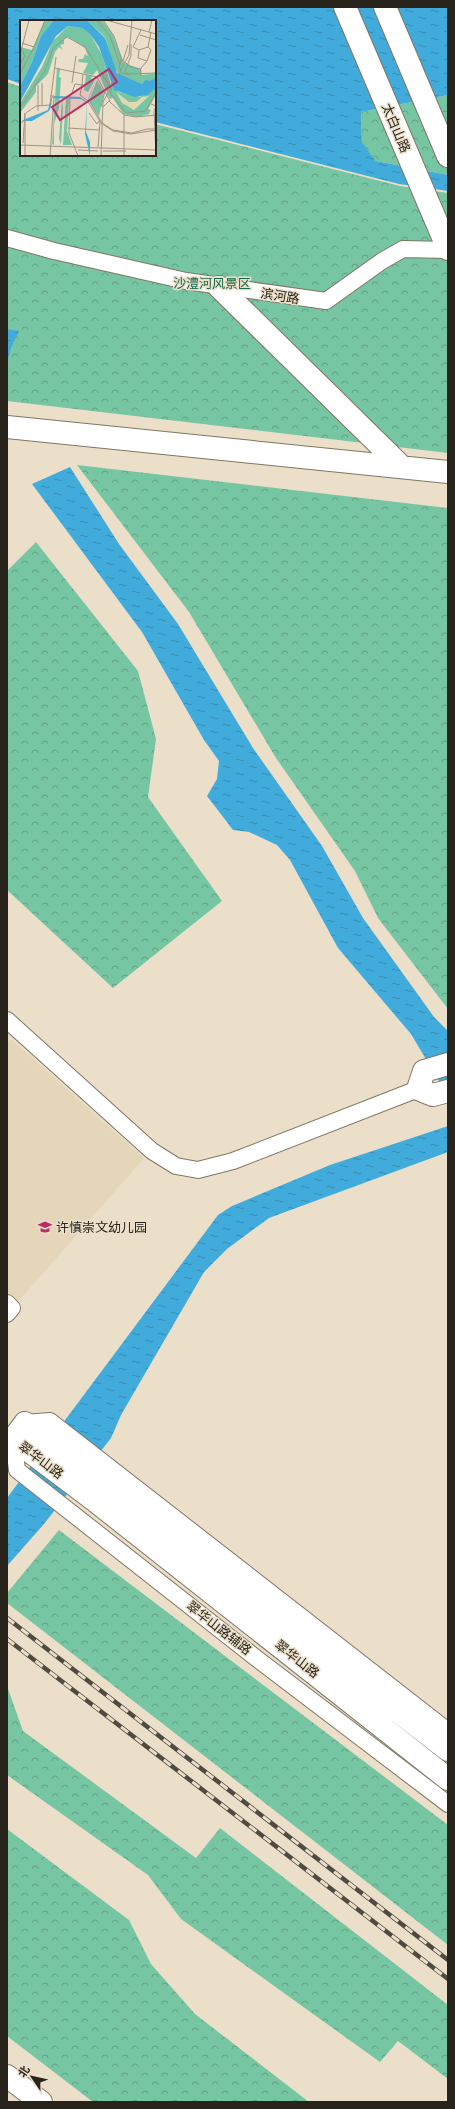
<svg xmlns="http://www.w3.org/2000/svg" width="455" height="2109" font-family="'Space Grotesk','Noto Sans SC',sans-serif">
<style>
.built{fill:#e5d6ba}
.forest{fill:url(#forest-crowns)}
.water{fill:url(#water-ripples)}
.lines{fill:none;stroke-linecap:round;stroke-linejoin:round}
.street-casing{stroke:#817663;stroke-width:18}
.secondary-casing{stroke:#817663;stroke-width:24}
.street{stroke:#fff;stroke-width:16}
.secondary{stroke:#fff;stroke-width:22}
.rail-casing{stroke:#504b40;stroke-width:4.5}
.rail{stroke:#ebdfca;stroke-width:3;stroke-dasharray:9;stroke-linecap:butt}
.labels{text-anchor:middle;dominant-baseline:central;stroke-width:3;stroke-linejoin:round;paint-order:stroke}
.street-label{font-size:13px;fill:#28241c;stroke:#ebdfca}
.park-label{font-size:13px;fill:#15674a;stroke:#ebdfca}
.poi-label{font-size:13px;fill:#28241c;stroke:#ebdfca;text-anchor:start}
.inset-road{fill:none;stroke:#9d9484;stroke-width:1}
.view{fill:#b92e66;fill-opacity:0.15;stroke:#b92e66;stroke-width:2}
.inset-edge{fill:none;stroke:#28241c;stroke-width:2}
</style>
<defs>
<pattern id="forest-crowns" width="20" height="18" patternUnits="userSpaceOnUse"><rect width="20" height="18" fill="#77c6a3"/><path d="M2 6a3 3 0 1 1 6 0M12 15a3 3 0 1 1 6 0" fill="none" stroke="#62a184"/></pattern>
<pattern id="water-ripples" width="26" height="14" patternUnits="userSpaceOnUse"><rect width="26" height="14" fill="#41acdc"/><path d="M2 4q2-2 4 0t4 0M15 11q2-2 4 0t4 0" fill="none" stroke="#368cb2"/></pattern>
</defs>
<rect width="100%" height="100%" fill="#ebdfca"/>
<path class="built" d="M11,1039L144,1158L16,1304L7,1295V1044Z"/>
<path class="forest" d="M7,82L21,87V155H155V124L400,186L448,193V453L7,401Z
M448,95V175L376,161L362,142L361,112Z
M77,465L448,508V1009L378,918L355,871L276,758L189,612Z
M36,542L138,671L156,739L148,797L222,901L113,988L7,890V571Z
M59,1530L448,1825V1945L7,1603V1593Z
M7,1686L23,1731L196,1858L220,1828L448,2005V2079L398,2041L380,2062L181,1919L148,1875L7,1775Z
M7,1829L129,1920L151,1964L195,2014L309,2102H93L7,2036Z"/>
<path class="water" d="M7,7H448V95L361,112L362,142L376,161L448,175V191L399,184L155,122V21H21V84L7,79Z
M7,329L19,331L11,348L7,362Z
M70,467L119,544L178,624L253,748L322,846L363,918L434,1017L448,1031V1096L411,1034L338,948L290,860L277,845L249,832L233,830L207,796L217,779L219,761L204,740L142,632L32,484Z
M448,1126V1152L269,1218L227,1249L204,1272L121,1415L111,1438L44,1524L7,1566V1498L218,1215L232,1206L330,1165Z"/>
<g class="lines">
<defs>
<path id="street" d="M7,238L54,251L186,281L326,301L382,261L403,249L448,250
M7,1020L152,1151L176,1166L198,1170L233,1161L418,1089
M7,1303L12,1308L7,1314
M25,1423L50,1421L448,1731
M13,1439L17,1470L256,1658L448,1804"/>
<path id="secondary" d="M345,7L448,249
M385,7L448,156
M219,287L401,466
M7,427L448,472
M448,1064L424,1071L418,1089L433,1095L448,1091
M448,1750L25,1423L13,1439L94,1500L448,1779
M7,2076L41,2102"/>
</defs>
<use href="#street" class="street-casing"/>
<use href="#secondary" class="secondary-casing"/>
<use href="#street" class="street"/>
<use href="#secondary" class="secondary"/>
<defs>
<path id="rail" d="M7,1618L448,1960
M7,1639L448,1979"/>
</defs>
<use href="#rail" class="rail-casing"/>
<use href="#rail" class="rail"/>
</g>
<defs>
<symbol id="school-bare" viewBox="-9 -9 18 18"><path d="M0-5L7-2L0 1L-7-2ZM-4 1L0 2.5L4 1V4Q0 6-4 4Z" fill="#b92e66" stroke="#ebdfca" stroke-width="2.5" paint-order="stroke"/></symbol>
</defs>
<g fill-rule="evenodd">
<use href="#school-bare" x="35" y="1217" width="20" height="20"/>
</g>
<g class="labels">
<g class="street-label">
<text transform="translate(396 128) rotate(67)">太白山路</text>
<text transform="translate(280 296) rotate(9)">滨河路</text>
<text transform="translate(41 1460) rotate(37)">翠华山路</text>
<text transform="translate(219 1628) rotate(38)">翠华山路辅路</text>
<text transform="translate(297 1659) rotate(38)">翠华山路</text>
</g>
<g class="park-label">
<text x="212" y="283">沙澧河风景区</text>
</g>
<g class="poi-label">
<text x="56" y="1227">许慎崇文幼儿园</text>
</g>
</g>
<g transform="translate(20 20)">
<rect width="136" height="136" fill="#ebdfca"/>
<path d="M25,0H34L21,16L12,42L0,66V27L12,30ZM67,0H82L92,13L104,43L121,49L122,55L136,53V59L129,61L126,59L122,64L100,55L95,49L85,17ZM48,6L62,8L70,14L82,35L91,65L92,61L98,72L120,77L136,68V75L128,89L131,90L129,94L117,97L103,94L93,78L90,79L88,75L77,50L73,55L63,53L68,43L58,42L59,39H63L65,34L68,36L65,28L48,17L44,19V24L40,25L43,30L39,27L35,32L28,54L16,66V72L0,93V83L22,47L33,21ZM37,48L40,49L39,57L41,58L39,88L34,104V125L32,124ZM66,55L72,56L71,59L75,60L68,72L64,70ZM77,60L84,72L79,96L69,81ZM46,78L49,79L47,111L52,125H43ZM42,79L43,88L41,125L39,118Z" fill="#77c6a3"/>
<path d="M96,72L109,82H116L122,77L129,76L114,90L102,83Z" fill="#e1d7b2"/>
<path d="M34,0H67L85,18L97,53L122,64L126,59L129,61L136,58V68L127,75L115,77L94,70L79,27L70,14L62,8L48,6L36,16L0,82V66L12,42L21,16ZM76,59L67,84L66,112L70,122V136L65,114L67,83L61,79L32,78L31,87L29,91L12,101H4L0,104L3,100L28,90L31,78L35,76L60,77L67,82Z" fill="#41acdc"/>
<path class="inset-road" d="M77,0L90,16L100,45L101,39M83,0L94,16L102,40L111,47L121,49M86,0L136,14M129,12L132,0M120,15L136,20M2,23L14,27L25,0M111,24V36L105,51L107,54L136,53M128,27L119,30L118,38L127,41L131,30L128,27L131,12M119,30L113,27L121,10M1,31L9,0M103,41L108,25M0,44L5,36L1,29M99,45L101,53L110,55M35,48L77,57L90,81M0,54L14,27M122,55L120,54L121,48L127,41M52,63L56,36M64,65H62L60,75L67,80M52,73L55,64L62,65L63,54M50,76L49,113L58,136M131,84L136,86L134,91L136,136M22,85V63M81,87L85,71M83,87L89,81L104,95L116,97L136,95M0,88L25,51L33,28L47,17L65,27L91,68V74L106,93L126,91L136,72M18,91V65M6,93L16,86L30,85L36,37M69,93L77,104L79,101M104,95V136M48,108L79,110M136,109H127L112,113L93,110L82,103L70,82L67,80L81,103L93,111L111,114L136,110M3,123L5,93M0,125L136,130M78,127L80,102M58,130L78,131M83,131H106M5,136V93M30,136L34,76H30M81,136L83,82L109,35L112,0"/>
<path class="view" d="M89,49L97,62L40,100L32,87Z"/>
<rect width="136" height="136" class="inset-edge"/>
</g>
<rect width="455" height="2109" fill="none" stroke="#28241c" stroke-width="16"/>
<g transform="translate(32 2077) rotate(304)" stroke="#ebdfca" stroke-width="3" paint-order="stroke">
<path d="M0-3L7 15L0 10L-7 15Z" fill="#28241c"/>
<text y="-6" font-size="11" font-weight="bold" text-anchor="middle" fill="#28241c">北</text>
</g>
</svg>
